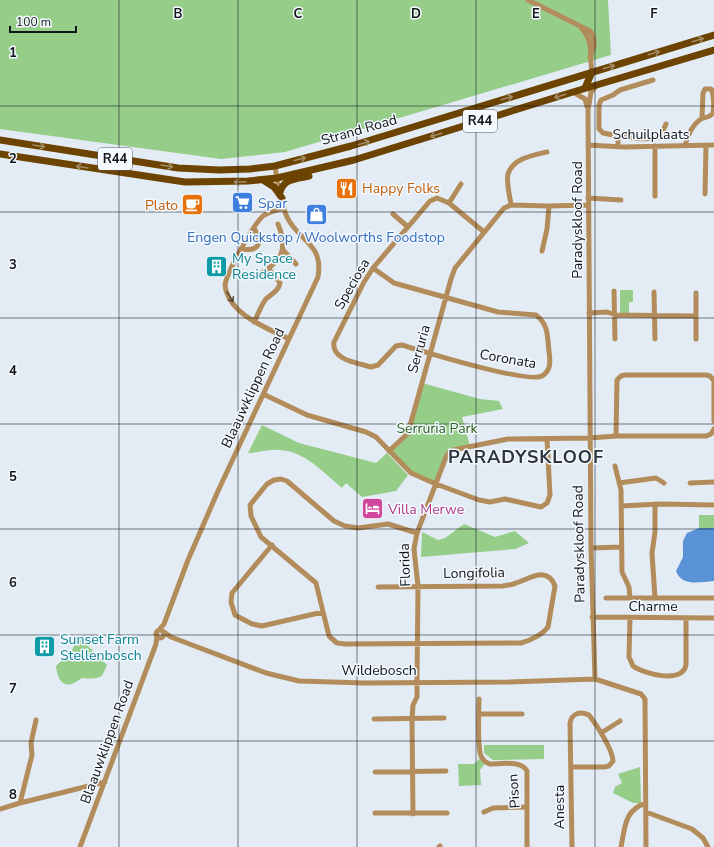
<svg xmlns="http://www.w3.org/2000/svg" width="714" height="847" font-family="'Nunito Sans',sans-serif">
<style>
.green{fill:#95cd89}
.water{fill:#5993d6}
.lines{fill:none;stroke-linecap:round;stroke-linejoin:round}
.minor{stroke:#b38c5c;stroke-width:5}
.major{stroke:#6c4301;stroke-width:7}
.oneway{stroke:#a28c66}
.oneway2{stroke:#5b4b37}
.grid{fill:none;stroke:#131619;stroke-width:1;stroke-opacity:0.55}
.labels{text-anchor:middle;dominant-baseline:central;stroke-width:3;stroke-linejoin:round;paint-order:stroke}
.shield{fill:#f3f9fe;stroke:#565a5e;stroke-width:1}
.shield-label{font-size:13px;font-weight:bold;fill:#131619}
.street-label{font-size:14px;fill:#131619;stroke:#f3f9fe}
.food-label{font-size:14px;fill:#c56008;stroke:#f3f9fe;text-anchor:start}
.shop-label{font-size:14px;fill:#366cbe;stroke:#f3f9fe;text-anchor:start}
.culture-label{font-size:14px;fill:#0d838f;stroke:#f3f9fe;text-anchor:start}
.park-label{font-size:14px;fill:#2c641f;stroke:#f3f9fe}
.hotel-label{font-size:14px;fill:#b23c85;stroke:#f3f9fe;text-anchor:start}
.district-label{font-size:18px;font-weight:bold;letter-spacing:1px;fill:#2d343a;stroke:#f3f9fe}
.grid-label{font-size:13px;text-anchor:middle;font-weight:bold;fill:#131619;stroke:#f3f9fe;stroke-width:3;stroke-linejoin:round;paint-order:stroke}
</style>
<rect width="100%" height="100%" fill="#e3ecf4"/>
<path class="green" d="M0,0H608L611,55L285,152L221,159L0,129Z
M620,290H633V302H629V313H620Z
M422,383L480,399L499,401L503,409L462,417L470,446L449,452L436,484L411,473L389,451L404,437Z
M262,425L299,443L376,463L387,453L408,475L396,491L362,497L346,483L342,488C324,473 305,451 279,450C269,449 258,453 248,453Z
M699,515H714V528H699Z
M464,524L495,537L515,531L529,543L515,549L421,557L422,532L438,540L445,538Z
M78,638H80L107,665L102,676C95,679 90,679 83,678C79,679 78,681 74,683C61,689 57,676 56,666L71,652Z
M484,745H544V759L493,760L484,753Z
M481,757L486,762L480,770L481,785L459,786L458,764H474Z
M640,767L641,803H633L613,793L615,787L622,783L618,774Z"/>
<path class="water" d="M699,528H714V581C700,582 682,587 676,571L683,557V541L687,533Z"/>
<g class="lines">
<path class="minor" d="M528,0L590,31C597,40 594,48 590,57
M582,29C594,41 589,57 592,72
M653,80L620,90L613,95L601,100L599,105V129L603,133C613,135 650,142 658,137C662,135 664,128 666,124
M573,92L585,99L587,107
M618,135V147
M588,145L624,147L714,145
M655,146V196
M685,146C687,136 693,124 701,119C705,117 710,118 713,113C714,108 714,93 711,89H705L703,93L702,118
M705,194L706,146
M588,198L621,200
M449,203L461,184
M511,205C510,196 506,183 508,174C513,158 534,155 547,152
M284,208C277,210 269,212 263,216C253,225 227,272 225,285C228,314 267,328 289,339
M393,214L408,227
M242,249C259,252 263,243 254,228
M283,250L296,264
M542,251L547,229L549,206
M373,268L394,283L498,312L536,315C549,325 547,336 549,351C550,360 552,370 542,376C528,384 422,351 402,345L396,346L378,365L371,367C358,363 331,360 334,342L364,282L373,268L430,201L437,198L449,203L484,232
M255,277C279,263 290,253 278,224
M614,291L615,339
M654,292L655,339
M696,293V339
M589,313L607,312L616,315L696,316
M254,322C258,315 261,305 266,299C271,294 279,291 280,283L269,269
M263,394L307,415L366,432L376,437L411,473L436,484L479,500L490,502L505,499L541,507L547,503L550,495L547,439
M714,421V381L710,376L706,375H625L621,376L617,380L616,436H706L711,434L714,429
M389,451L404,437L408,433L451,279L455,268L460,262L504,208L511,205L549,206L589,205
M615,466L621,490L622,572L629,587L630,598
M619,483L656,478L664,483
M690,483L714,482
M621,506L660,504L714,505
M272,545L232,593L231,602L235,615L252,624L262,626L323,612
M591,548L621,547
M378,587L503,586C508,585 512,585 516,583C529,579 547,565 555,586L548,627C542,635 531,640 521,643L345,644L337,643L329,636L316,583L261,537L251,516L250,505L267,484L274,480L281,479L287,481L334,521L345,526L358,528L388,524L417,533
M606,598H714
M655,598L652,553L655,532V504
M592,617L714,618
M630,618L629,657L633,666C644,674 682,684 686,665V618
M159,630L164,624L188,560L218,491L318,277C324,243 298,241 287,217C281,204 277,180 275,166
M156 634a4 4 0 1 1 8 0a4 4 0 1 1-8 0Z
M164,632L171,637L266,673L299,681L364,683L509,682L595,679L641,694L645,699L646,847
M595,679L591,548L588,110L591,92L597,85
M479,699C479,711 477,747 481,756C483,760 486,763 490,764C501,764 521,760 527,771V847
M480,714H522
M374,719L444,718
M601,733L620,721
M571,767H604L609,766L613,761C613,750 596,724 589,715C580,711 572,713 570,723L572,847
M375,772L446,771
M20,803L32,755L31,743L36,720
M0,809L20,803L105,782
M484,812L493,808L527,807
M646,812L692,829L703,838L708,847
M375,813H447
M413,814L412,719L413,705L417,697V682L418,586L414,549L417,533L446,457L449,452L453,450L508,439L590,438L616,436
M80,847L156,644L157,635
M439,847L440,846
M621,847C625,828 624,810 646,803"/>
<path class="major" d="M585,88L592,72
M0,140L178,168L219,170L250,169L275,166L351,146L714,35
M0,154L185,182L248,181L277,178L354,160L573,92L714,50
M263,180L274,187L282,198
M280,192C284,178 297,179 309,176"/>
</g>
<defs><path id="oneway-shaft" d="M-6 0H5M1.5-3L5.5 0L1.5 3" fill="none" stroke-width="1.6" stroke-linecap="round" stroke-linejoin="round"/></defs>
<g class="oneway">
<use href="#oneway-shaft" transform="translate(698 40) rotate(-17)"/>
<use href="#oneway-shaft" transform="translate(654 53) rotate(-17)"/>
<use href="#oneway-shaft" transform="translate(609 67) rotate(-17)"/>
<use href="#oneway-shaft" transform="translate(560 96) rotate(163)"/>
<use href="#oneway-shaft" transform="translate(507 98) rotate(-17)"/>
<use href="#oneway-shaft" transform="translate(436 135) rotate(163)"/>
<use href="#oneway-shaft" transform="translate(364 143) rotate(-17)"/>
<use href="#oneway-shaft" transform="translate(39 146) rotate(9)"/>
<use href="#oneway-shaft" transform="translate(300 159) rotate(-14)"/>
<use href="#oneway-shaft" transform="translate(167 166) rotate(9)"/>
<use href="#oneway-shaft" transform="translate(82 167) rotate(-171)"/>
<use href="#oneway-shaft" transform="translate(240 182) rotate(178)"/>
</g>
<use class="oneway2" href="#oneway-shaft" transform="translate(230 297) rotate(58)"/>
<path class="grid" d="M119,0V847M238,0V847M357,0V847M476,0V847M595,0V847M0,106H714M0,212H714M0,318H714M0,424H714M0,529H714M0,635H714M0,741H714"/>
<defs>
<symbol id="restaurant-square" viewBox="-11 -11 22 22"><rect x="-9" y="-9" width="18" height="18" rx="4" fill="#e8710a" stroke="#f3f9fe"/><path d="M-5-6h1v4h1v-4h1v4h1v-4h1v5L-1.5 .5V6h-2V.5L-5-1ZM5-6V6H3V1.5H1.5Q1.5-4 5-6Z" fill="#fff"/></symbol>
<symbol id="supermarket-square" viewBox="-11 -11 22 22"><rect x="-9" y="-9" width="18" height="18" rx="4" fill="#3f7fe0" stroke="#f3f9fe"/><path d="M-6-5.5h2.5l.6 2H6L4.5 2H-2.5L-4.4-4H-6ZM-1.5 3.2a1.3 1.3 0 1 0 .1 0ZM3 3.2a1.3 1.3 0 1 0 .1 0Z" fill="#fff"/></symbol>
<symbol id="cafe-square" viewBox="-11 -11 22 22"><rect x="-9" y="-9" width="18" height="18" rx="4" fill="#e8710a" stroke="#f3f9fe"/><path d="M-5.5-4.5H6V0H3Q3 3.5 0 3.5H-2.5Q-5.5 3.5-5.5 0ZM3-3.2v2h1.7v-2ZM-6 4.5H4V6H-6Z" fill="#fff"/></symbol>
<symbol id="shop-square" viewBox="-11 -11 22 22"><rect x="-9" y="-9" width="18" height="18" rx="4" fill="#3f7fe0" stroke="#f3f9fe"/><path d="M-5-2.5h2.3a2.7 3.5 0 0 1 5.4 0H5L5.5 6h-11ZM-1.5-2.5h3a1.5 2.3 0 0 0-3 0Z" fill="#fff"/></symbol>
<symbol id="building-square" viewBox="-11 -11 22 22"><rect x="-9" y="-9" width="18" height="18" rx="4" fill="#0f9aa8" stroke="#f3f9fe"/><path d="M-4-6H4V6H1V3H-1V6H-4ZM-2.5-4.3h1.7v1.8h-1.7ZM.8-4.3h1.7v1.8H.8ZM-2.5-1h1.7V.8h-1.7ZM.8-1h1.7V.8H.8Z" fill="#fff"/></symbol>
<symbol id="hotel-square" viewBox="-11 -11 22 22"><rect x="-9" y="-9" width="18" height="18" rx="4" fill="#d1479c" stroke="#f3f9fe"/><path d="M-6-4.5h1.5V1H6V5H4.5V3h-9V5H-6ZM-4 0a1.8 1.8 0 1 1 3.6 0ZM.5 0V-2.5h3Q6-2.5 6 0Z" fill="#fff"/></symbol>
</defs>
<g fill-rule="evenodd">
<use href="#restaurant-square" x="334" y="176" width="25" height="25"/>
<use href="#supermarket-square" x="230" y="190" width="25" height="25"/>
<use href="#cafe-square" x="180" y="192" width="25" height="25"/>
<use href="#shop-square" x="304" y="202" width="25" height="25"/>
<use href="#building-square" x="204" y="254" width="25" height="25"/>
<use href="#hotel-square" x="360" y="496" width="25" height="25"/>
<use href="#building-square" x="32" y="634" width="25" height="25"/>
</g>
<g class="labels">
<g class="shield">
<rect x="463" y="110" width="34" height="22" rx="3"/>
<rect x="98" y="148" width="34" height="22" rx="3"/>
</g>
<g class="shield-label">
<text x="480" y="121">R44</text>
<text x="115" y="159">R44</text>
</g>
<g class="street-label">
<text transform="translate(359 130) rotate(-16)">Strand Road</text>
<text x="651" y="134">Schuilplaats</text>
<text transform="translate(577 220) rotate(-90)">Paradyskloof Road</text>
<text transform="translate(352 284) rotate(-60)">Speciosa</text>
<text transform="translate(419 349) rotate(-74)">Serruria</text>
<text transform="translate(508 359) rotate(10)">Coronata</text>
<text transform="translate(253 388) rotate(-65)">Blaauwklippen Road</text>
<text transform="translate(579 544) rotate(-91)">Paradyskloof Road</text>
<text transform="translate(405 565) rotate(-92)">Florida</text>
<text transform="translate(474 573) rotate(-1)">Longifolia</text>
<text x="653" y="606">Charme</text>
<text x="379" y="670">Wildebosch</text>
<text transform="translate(107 742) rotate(-70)">Blaauwklippen Road</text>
<text transform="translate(514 791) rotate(-94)">Pison</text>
<text transform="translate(559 807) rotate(-90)">Anesta</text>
</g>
<g class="food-label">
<text x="362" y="188">Happy Folks</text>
<text x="178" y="205" text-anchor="end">Plato</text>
</g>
<g class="shop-label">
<text x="258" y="203">Spar</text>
<text x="316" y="237" text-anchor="middle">Engen Quickstop / Woolworths Foodstop</text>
</g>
<g class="culture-label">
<text x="232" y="258">My Space<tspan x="232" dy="16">Residence</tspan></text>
<text x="60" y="639">Sunset Farm<tspan x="60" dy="16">Stellenbosch</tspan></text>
</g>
<g class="park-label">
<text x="437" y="428">Serruria Park</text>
</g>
<g class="hotel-label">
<text x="388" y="509">Villa Merwe</text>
</g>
<g class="district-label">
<text x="526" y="457">PARADYSKLOOF</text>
</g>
</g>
<g class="grid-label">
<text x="178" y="18">B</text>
<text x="298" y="18">C</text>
<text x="416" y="18">D</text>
<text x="536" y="18">E</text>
<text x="654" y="18">F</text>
<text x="13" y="57">1</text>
<text x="13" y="163">2</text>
<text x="13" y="269">3</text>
<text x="13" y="375">4</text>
<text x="13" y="481">5</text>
<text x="13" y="587">6</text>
<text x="13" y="693">7</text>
<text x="13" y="799">8</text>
</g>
<path d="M10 26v6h66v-6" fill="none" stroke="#131619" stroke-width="2"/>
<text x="16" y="26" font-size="12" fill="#131619" stroke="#f3f9fe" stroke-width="3" paint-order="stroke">100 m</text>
</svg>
